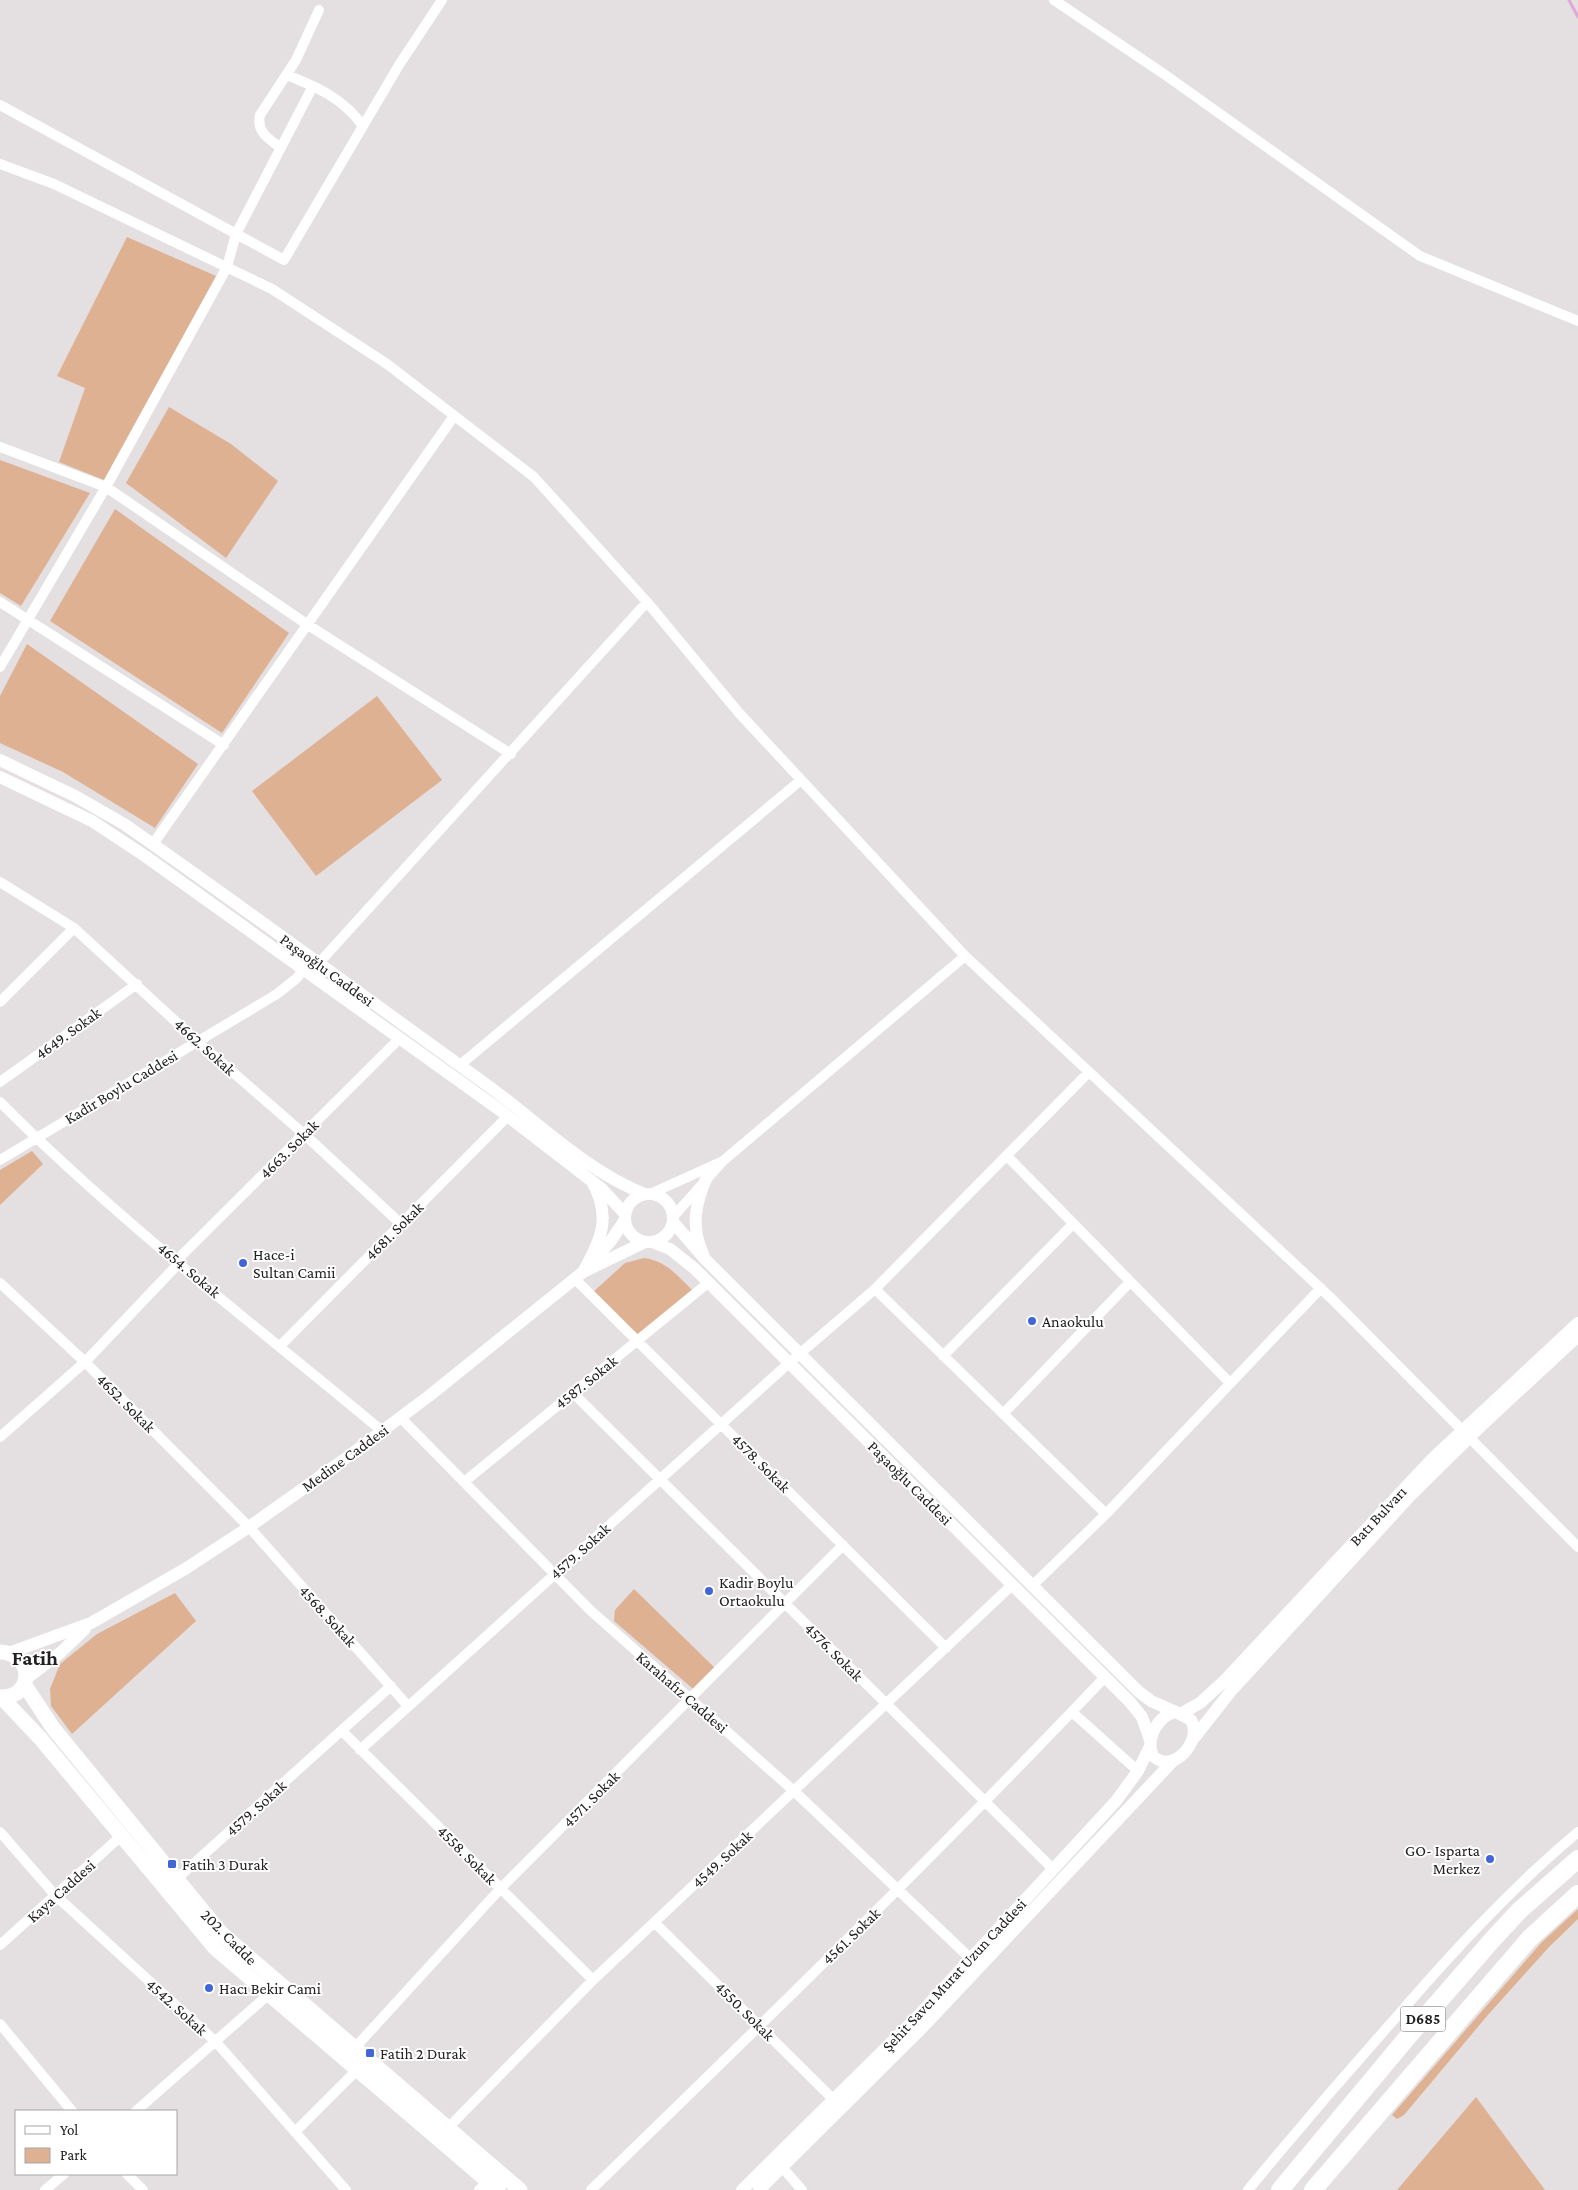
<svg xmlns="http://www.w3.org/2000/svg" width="1578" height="2190" font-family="'Crimson Pro',serif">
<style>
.green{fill:#dfb193}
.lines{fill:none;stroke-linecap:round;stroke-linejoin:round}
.stream{stroke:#e0a8da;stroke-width:3}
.minor{stroke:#fff;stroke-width:10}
.tertiary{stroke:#fff;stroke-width:12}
.secondary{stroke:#fff;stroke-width:15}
.trunk{stroke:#fff;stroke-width:18}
.poi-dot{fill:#4265d7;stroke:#fff;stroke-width:2}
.labels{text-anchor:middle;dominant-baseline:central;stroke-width:4;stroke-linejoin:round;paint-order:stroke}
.shield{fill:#fff;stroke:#646363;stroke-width:1}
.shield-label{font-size:15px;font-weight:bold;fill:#222020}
.street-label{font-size:16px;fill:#222020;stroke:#fff}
.poi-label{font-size:16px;fill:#222020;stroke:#fff;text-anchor:start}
.district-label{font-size:21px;font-weight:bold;fill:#222020;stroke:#fff}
</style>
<rect width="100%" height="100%" fill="#e4dfe0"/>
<path class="green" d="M127,237L216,276L104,480L59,462L85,388L57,376Z
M169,407L231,444L278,481L226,558L126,483Z
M0,460L90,493L21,606L0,593Z
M115,509L289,633L222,733L50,621Z
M27,644L198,764L155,828L63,772L0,743V696Z
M377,696L442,780L316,876L252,791Z
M32,1151L43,1164L0,1205V1170Z
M644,1258C666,1261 677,1275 692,1290L636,1336L592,1293L625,1263Z
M634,1589L717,1670L699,1694L614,1621L615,1610Z
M175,1593L196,1621L72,1734L51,1706L50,1689L60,1664L97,1634Z
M1578,1909V1919L1549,1947L1487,2016L1404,2115L1397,2119L1392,2115L1541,1943Z
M1476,2097L1545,2190H1397Z"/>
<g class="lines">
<path class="stream" d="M1569,0L1578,17"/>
<path class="minor" d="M1054,0L1164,74L1420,256L1578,321
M287,75C317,87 343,98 363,126
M313,86L236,234L227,267L106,487L308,625L511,754
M0,105L284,260L399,65L442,0
M281,148C269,139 256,132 260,115L296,60L319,10
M0,164L54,184L272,289L387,364L534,477L647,602L739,713L965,956L1332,1299L1578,1547
M0,447L106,487L0,667
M0,602L224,745
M153,844L454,416
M0,882L74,928L198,1042L304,1134L401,1224
M318,964L647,602
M0,1002L74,928
M460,1065L801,780
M0,1082L137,984
M0,1102C117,1220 255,1325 382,1431
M1007,1156L1230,1383
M0,1160L277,994L297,978L308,963
M723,1161L965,956
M650,1194L723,1161L673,1217
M177,1260L400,1038
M575,1279L946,1648
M0,1283L85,1362L249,1527L408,1706
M875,1289L1106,1514
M280,1346L508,1116
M943,1356L1073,1224
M573,1393L1053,1869
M1003,1414L1130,1282
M401,1418L590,1610L795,1792L971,1959
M0,1437L85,1362L180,1262
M464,1482L708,1283
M1033,1585L1106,1514L1321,1288
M1072,1712L1138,1771
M342,1731L593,1980
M360,1750L789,1363L875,1289L1089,1072
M0,1832L55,1895L216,2042L346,2190
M172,1883L391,1686
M655,1923L834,2100
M0,1945L121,1836
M0,2024L72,2111
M351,2052L501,1888L843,1545
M136,2111L268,1995
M295,2132L357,2070
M444,2132L593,1980L1012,1585
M782,2167L802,2190
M127,2174L143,2190
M45,2190L64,2174
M479,2190L488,2181
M591,2190C765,2021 938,1853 1105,1677
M1248,2190C1295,2133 1343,2077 1392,2022C1450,1955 1510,1889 1578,1832"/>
<path class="tertiary" d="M0,760L75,796L124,824C246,909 366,998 487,1085C537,1121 587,1172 645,1194
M0,777L92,821L145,856L497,1108L602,1189L625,1214
M625 1218a24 24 0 1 1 48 0a24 24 0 1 1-48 0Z
M625,1220L610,1242L583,1272L645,1242
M673,1222L705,1259L1138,1691L1151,1701L1176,1712
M652,1242L670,1249L695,1269L1130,1702L1142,1717L1150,1740
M703,1254C691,1228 695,1204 706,1179
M9,1653L91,1623L185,1569L249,1527L342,1461L429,1396L583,1272C602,1239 612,1215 591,1180
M26,1679L60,1653L85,1629
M1176,1712L1191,1720C1203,1741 1173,1775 1153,1756C1145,1739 1158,1715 1176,1712Z
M1182,1713L1200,1703L1223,1682L1431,1460L1578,1323
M1194,1738L1231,1691L1410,1496L1483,1424L1578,1336
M742,2190L917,2017L1116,1801L1138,1771L1150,1746
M759,2190L924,2026L1173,1761"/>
<path class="secondary" d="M0,1652C36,1654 33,1699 0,1697
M24,1684L53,1728L221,1933L520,2190
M2,1698L40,1738L215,1948L498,2190"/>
<path class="trunk" d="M1280,2190L1406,2039L1493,1939L1520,1910L1578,1859
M1313,2190L1529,1939L1578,1894"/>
</g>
<g class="poi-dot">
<circle cx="243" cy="1263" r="5"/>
<circle cx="1032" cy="1321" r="5"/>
<circle cx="709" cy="1591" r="5"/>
<circle cx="1490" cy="1859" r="5"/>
<rect x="167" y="1859" width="10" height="10" rx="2.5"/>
<circle cx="209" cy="1988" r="5"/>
<rect x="365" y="2048" width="10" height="10" rx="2.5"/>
</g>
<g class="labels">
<rect class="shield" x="1400.5" y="2006.5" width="45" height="25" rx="4"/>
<g class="shield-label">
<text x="1423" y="2019">D685</text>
</g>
<g class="street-label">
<text transform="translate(327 970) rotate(36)">Paşaoğlu Caddesi</text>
<text transform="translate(68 1033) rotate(-36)">4649. Sokak</text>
<text transform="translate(205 1047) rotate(42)">4662. Sokak</text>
<text transform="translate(121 1087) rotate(-31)">Kadir Boylu Caddesi</text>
<text transform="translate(289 1149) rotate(-45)">4663. Sokak</text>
<text transform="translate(394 1231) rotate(-45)">4681. Sokak</text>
<text transform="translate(189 1270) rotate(40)">4654. Sokak</text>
<text transform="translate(586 1382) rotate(-39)">4587. Sokak</text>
<text transform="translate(126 1403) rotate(45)">4652. Sokak</text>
<text transform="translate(345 1458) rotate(-36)">Medine Caddesi</text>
<text transform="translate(761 1463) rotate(45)">4578. Sokak</text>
<text transform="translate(910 1483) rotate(45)">Paşaoğlu Caddesi</text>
<text transform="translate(1378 1516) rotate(-47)">Batı Bulvarı</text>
<text transform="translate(580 1551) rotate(-42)">4579. Sokak</text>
<text transform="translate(328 1616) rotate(48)">4568. Sokak</text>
<text transform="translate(834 1652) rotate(45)">4576. Sokak</text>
<text transform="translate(682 1692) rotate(41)">Karahafız Caddesi</text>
<text transform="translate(591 1799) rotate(-45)">4571. Sokak</text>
<text transform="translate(256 1808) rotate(-42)">4579. Sokak</text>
<text transform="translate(467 1855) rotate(45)">4558. Sokak</text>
<text transform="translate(722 1859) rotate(-43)">4549. Sokak</text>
<text transform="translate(61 1891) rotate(-42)">Kaya Caddesi</text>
<text transform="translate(851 1936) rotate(-44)">4561. Sokak</text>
<text transform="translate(229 1937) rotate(45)">202. Cadde</text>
<text transform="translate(954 1975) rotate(-47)">Şehit Savcı Murat Uzun Caddesi</text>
<text transform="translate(177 2007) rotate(42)">4542. Sokak</text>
<text transform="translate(745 2011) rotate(45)">4550. Sokak</text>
</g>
<g class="poi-label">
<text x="253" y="1254">Hace-i<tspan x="253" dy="18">Sultan Camii</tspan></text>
<text x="1042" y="1321">Anaokulu</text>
<text x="719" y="1582">Kadir Boylu<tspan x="719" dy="18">Ortaokulu</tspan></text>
<text x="1480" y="1850" text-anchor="end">GO- Isparta<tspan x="1480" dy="18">Merkez</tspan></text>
<text x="182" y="1864">Fatih 3 Durak</text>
<text x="219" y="1988">Hacı Bekir Cami</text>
<text x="380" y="2053">Fatih 2 Durak</text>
</g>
<g class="district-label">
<text x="35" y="1658">Fatih</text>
</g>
</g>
<rect x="15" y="2110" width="162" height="65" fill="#ffffff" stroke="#a7a6a6"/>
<rect x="25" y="2126" width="25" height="8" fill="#ffffff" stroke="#a7a6a6"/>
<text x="60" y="2135" font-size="15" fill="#222020">Yol</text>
<rect x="25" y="2148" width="25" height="15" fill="#dfb193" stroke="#a7a6a6"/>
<text x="60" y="2160" font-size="15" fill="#222020">Park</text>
</svg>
